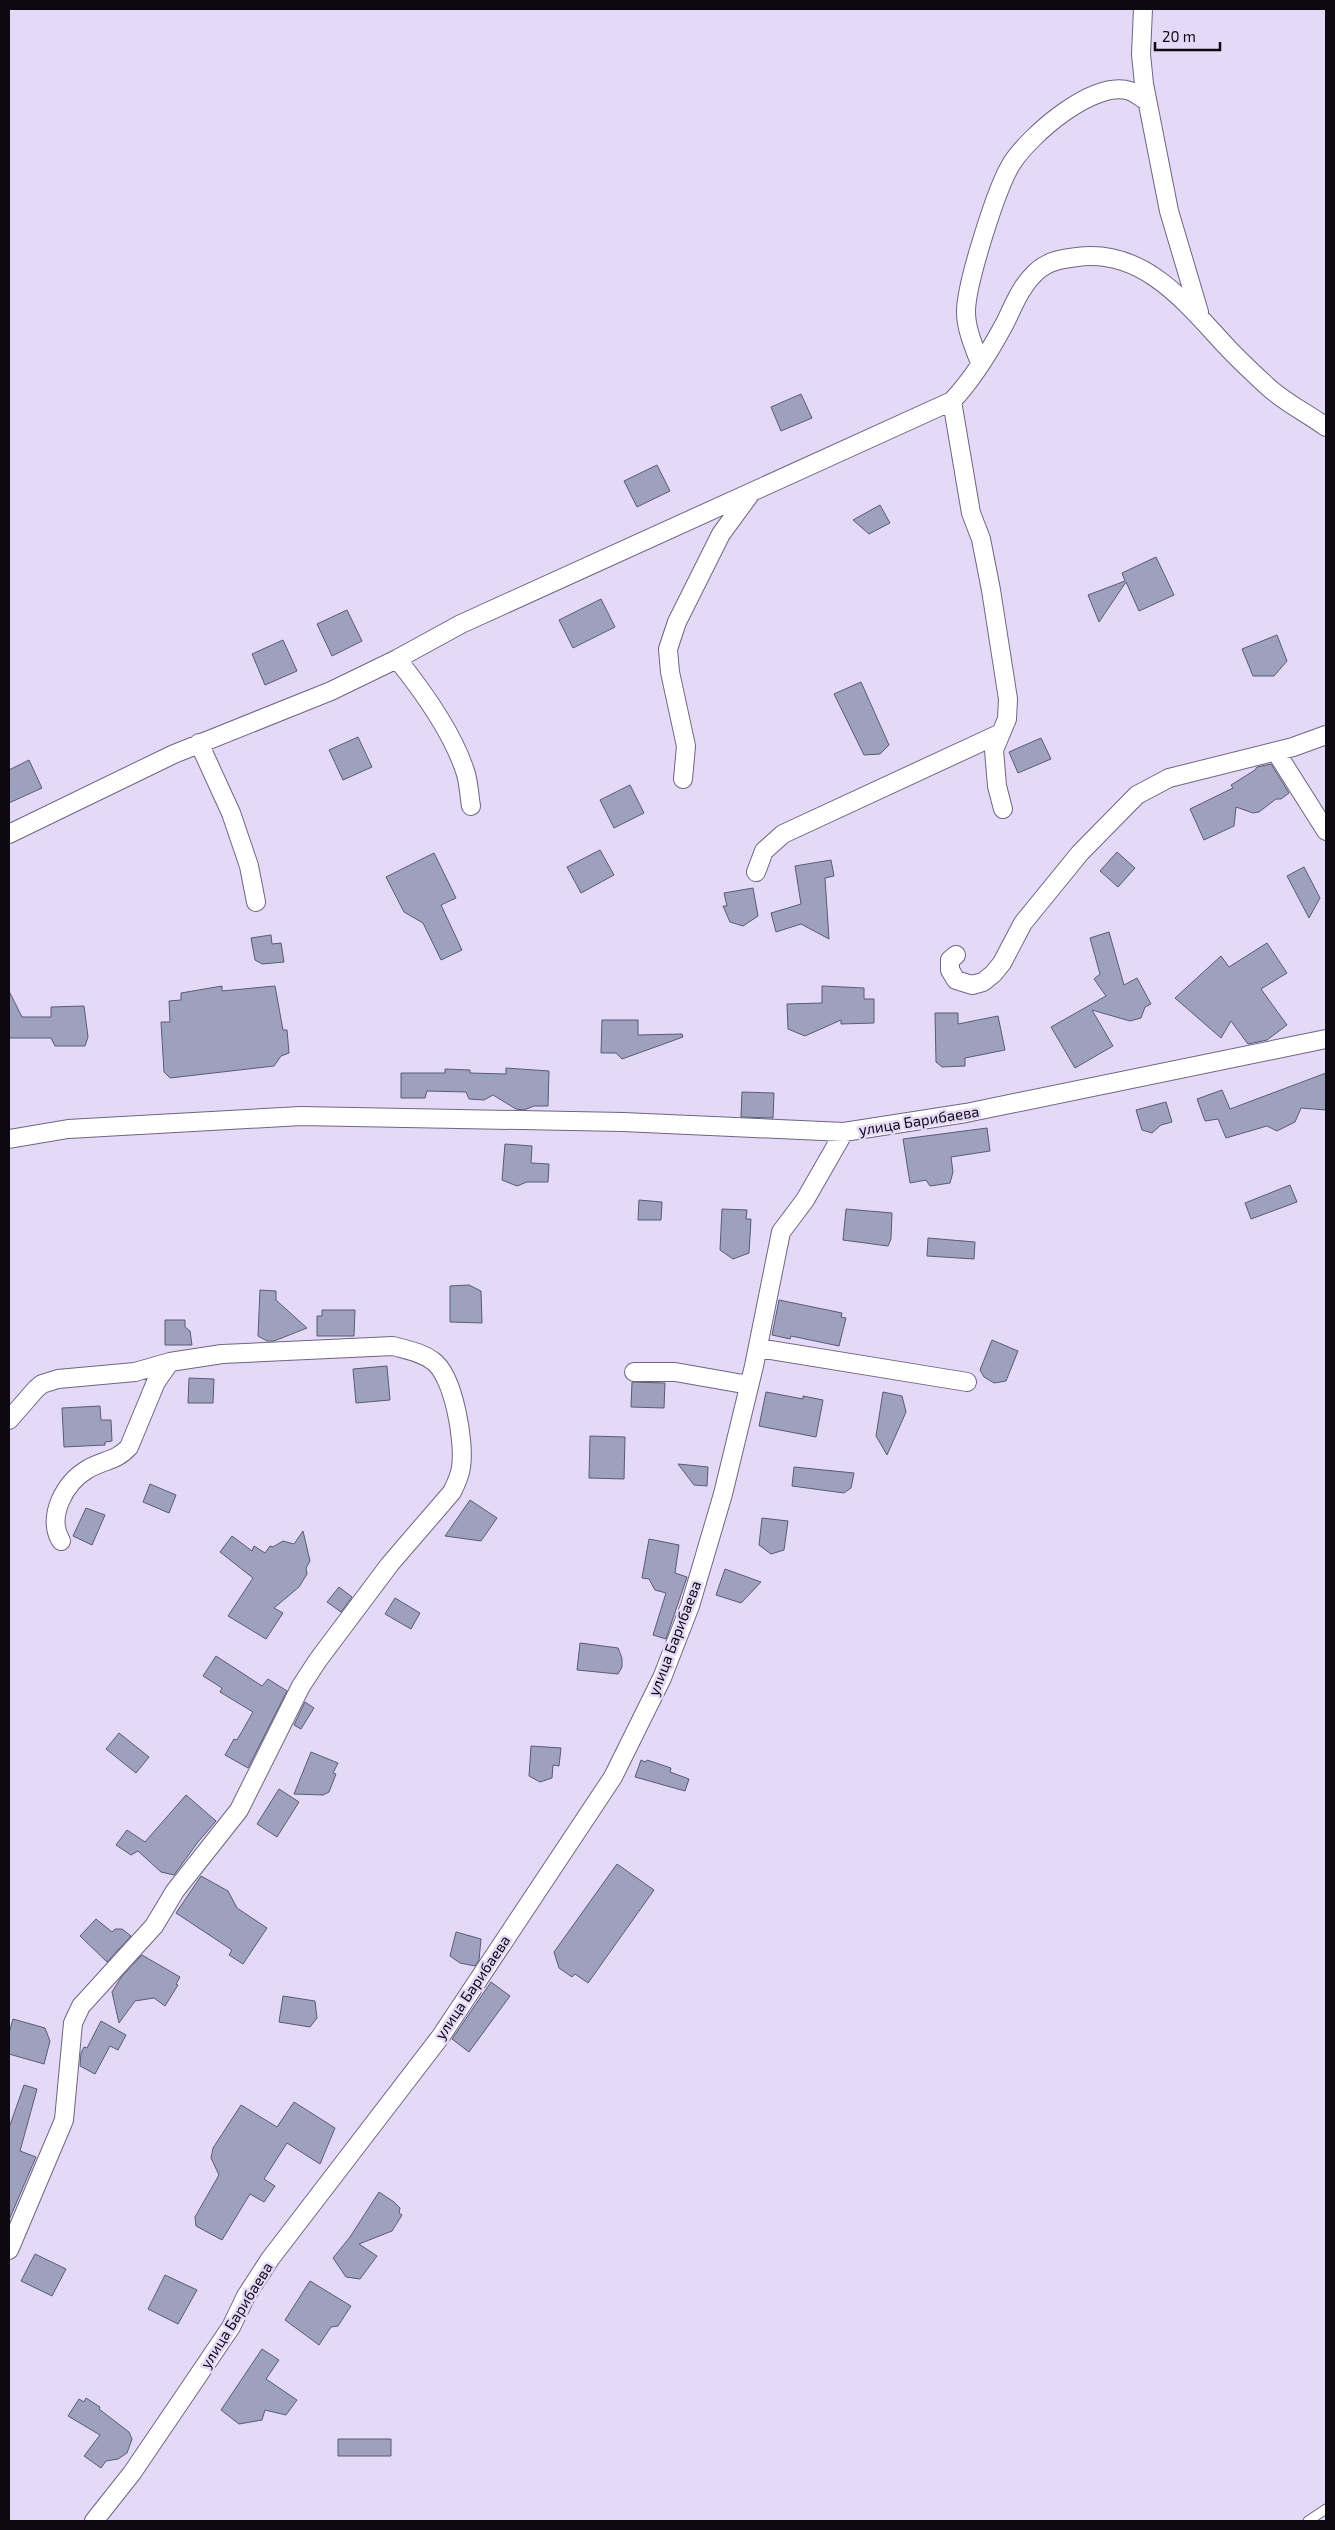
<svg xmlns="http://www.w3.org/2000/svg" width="1335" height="2530" font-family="'Exo 2',sans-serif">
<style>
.building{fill:#9ea1be;stroke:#595b75}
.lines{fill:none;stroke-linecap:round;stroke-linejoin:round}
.service-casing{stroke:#6f6580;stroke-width:11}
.minor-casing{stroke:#6f6580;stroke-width:20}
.service{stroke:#fff;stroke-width:9}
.minor{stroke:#fff;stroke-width:18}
.labels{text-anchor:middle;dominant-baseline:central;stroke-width:5;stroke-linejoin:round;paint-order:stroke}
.street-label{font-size:15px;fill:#0d0913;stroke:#e5d9f8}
</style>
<rect width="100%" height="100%" fill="#e5d9f8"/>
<path class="building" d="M801,394L812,418L781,431L771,407Z
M657,465L670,491L637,507L624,481Z
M880,505L890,523L869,534L853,520Z
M1156,557L1174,595L1139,611L1126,582L1099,622L1088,595L1125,581L1122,573Z
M601,599L615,627L573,648L559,620Z
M347,610L362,641L332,656L317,624Z
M1277,635L1287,661L1274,676H1253L1242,649Z
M283,640L297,671L265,685L252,654Z
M861,682L889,745L880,754L864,755L834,694Z
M358,737L372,767L343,780L329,750Z
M1041,738L1051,759L1018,773L1009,752Z
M29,760L42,788L9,803V770Z
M1271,764L1289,793L1281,799H1276L1259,812L1253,813L1236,807L1234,826L1204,840L1190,809L1233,788L1231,785L1255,770L1257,767Z
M630,785L644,813L614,828L600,800Z
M600,850L614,875L581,893L567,867Z
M1117,852L1135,868L1118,887L1100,871Z
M434,853L456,898L441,905L462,950L441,960L423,923L404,912L386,877Z
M831,860L834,876L825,878L829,939L801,924L776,932L771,913L801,904L795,866Z
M1304,867L1320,898L1309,918L1287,876Z
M753,888L758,916L743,926L730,922L723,906H727L724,893Z
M1109,932L1124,985L1137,978L1151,1004L1145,1007L1141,1018L1130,1021L1092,1010L1113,1046L1075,1068L1051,1027L1106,996L1094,979L1100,974L1090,938Z
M271,935L272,944L281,943L284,962L262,964L255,960L251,938Z
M1267,943L1287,973L1261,989L1287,1025L1267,1040L1248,1044L1231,1021L1221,1038L1175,998L1221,956L1229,967Z
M222,986V991L275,986L283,1030H287L289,1053L281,1056L274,1066L170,1078L164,1072L161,1022H170L169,1001L181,1000V993Z
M822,986L864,988V999H874V1023L841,1024V1020L805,1036L788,1029L787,1004L822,1003Z
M9,991L22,1017H51V1007L84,1006L88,1037L85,1046H55L51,1038H9Z
M935,1013H958V1024L998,1016L1005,1050L965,1058V1066L942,1067L936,1062Z
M602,1020H638V1035L682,1034L683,1037L622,1059L616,1053H601Z
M506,1068L549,1071L548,1106H534L524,1110L516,1109L493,1095L484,1100L469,1099L466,1092L427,1091L425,1098H401V1073H445V1069L470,1070V1073L506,1074Z
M1326,1073V1110L1301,1108L1295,1122L1277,1131L1267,1126L1226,1138L1218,1119L1205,1121L1197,1099L1222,1090L1230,1109Z
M742,1092L774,1093L773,1118L741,1117Z
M1166,1102L1172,1122L1161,1125L1152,1133L1142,1130L1136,1110Z
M987,1128L990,1151L951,1157L953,1172L950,1183L930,1186L926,1180L910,1183L903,1139Z
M505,1144L532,1146L531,1163L549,1164L548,1182H527L517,1186L502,1180Z
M1290,1185L1297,1202L1251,1219L1245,1203Z
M639,1200L662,1202L661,1220H638Z
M722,1209L747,1210L746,1219H751L749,1253L733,1259L720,1250Z
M846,1209L892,1213L891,1239L888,1246L843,1240Z
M928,1238L975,1242L974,1259L927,1256Z
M469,1285L481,1291L482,1323L450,1322V1286Z
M260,1290L276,1291V1300L307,1328L274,1341H267L258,1336Z
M779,1300L842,1313L841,1317L846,1318L839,1346L791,1336L790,1339L772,1335Z
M322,1310H355L354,1336H317V1316H322Z
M165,1320H185V1327L190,1331L192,1345H165Z
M992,1340L1018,1351L1006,1381L994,1383L984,1377L980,1370Z
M387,1366L390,1400L356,1403L353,1369Z
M189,1378L214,1379L213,1403H188Z
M632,1382L665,1383L664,1408L631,1407Z
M766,1392L803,1399V1396L823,1400L816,1437L759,1426Z
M883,1392L902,1396L906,1412L887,1455L876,1436Z
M100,1406L101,1420H111L112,1441L105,1442V1445L64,1447L62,1408Z
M590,1436L625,1437L624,1479L589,1478Z
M678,1464L708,1467L707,1486L694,1485Z
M794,1467L854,1473L851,1488L844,1493L792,1486Z
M150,1484L176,1495L169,1513L143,1502Z
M470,1500L497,1518L481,1541L445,1536Z
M86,1508L105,1515L92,1545L73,1536Z
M762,1518L788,1521L784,1550L771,1554L759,1545Z
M303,1531L310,1561L306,1568L307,1574L299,1587L274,1608L283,1613L266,1639L228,1616L253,1578L220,1552L232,1536L252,1551L254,1546L265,1553L270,1546L273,1547L283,1541L294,1544Z
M649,1539L679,1545L675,1573L687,1577L666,1639L653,1635L666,1593L655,1590L649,1579L642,1578Z
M725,1569L761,1582L741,1603L716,1595Z
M339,1587L352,1597L341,1612L327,1602Z
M395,1598L420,1613L411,1629L385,1614Z
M580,1643L618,1648L622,1658V1667L618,1674L577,1670Z
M216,1656L262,1686L268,1679L287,1691L248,1768L225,1755L234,1739L237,1740L253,1712L220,1692L222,1688L203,1676Z
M305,1702L314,1708L301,1729L294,1725Z
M119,1733L149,1757L136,1773L106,1749Z
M531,1746L561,1748L559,1766L553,1765L552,1778L540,1782L529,1776Z
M311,1752L338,1763L333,1773L336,1774L329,1792L323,1795L294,1794Z
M641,1760L645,1762L647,1760L671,1768L670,1772L689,1779L685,1791L635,1777Z
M279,1789L299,1802L277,1837L257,1824Z
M186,1795L216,1821L198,1842L174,1875L161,1872L138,1851L131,1855L116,1845L127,1830L145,1842Z
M617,1864L654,1890L588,1983L575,1974L572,1977L559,1968L554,1952Z
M201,1876L228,1891L237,1908L267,1928L243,1964L229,1955L232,1950L176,1913Z
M96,1919L112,1932L115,1929H122L131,1936L107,1962L80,1936Z
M456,1932L481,1939L479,1960L475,1966L460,1963L450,1956Z
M142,1955L180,1977L176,1984L178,1985L165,2006L154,1998L135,2001L119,2023L112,1992L122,1976Z
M491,1982L510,1996L469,2052L452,2039Z
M283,1996L315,2001L317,2018L310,2027L279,2022Z
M13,2019L45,2028L50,2041L44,2064L9,2054V2033Z
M101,2021L126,2035L118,2050L110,2046L95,2074L80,2066L81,2053L84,2047L87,2048Z
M24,2085L37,2089L20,2151L36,2157L9,2220V2128Z
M294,2102L335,2128L320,2164L287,2143L264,2179L275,2186L264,2202L250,2194L222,2240L196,2226L195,2217L219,2175L211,2158L213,2148L241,2105L277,2127Z
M379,2192L394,2202L400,2208L399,2213L402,2215L392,2231L359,2244L377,2256L360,2279L346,2277L333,2258L350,2237Z
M35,2254L66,2269L52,2296L21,2281Z
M165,2275L197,2290L178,2324L148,2309Z
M310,2281L351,2306L338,2326L331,2327L319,2345L285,2320Z
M262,2349L279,2360L266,2379L297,2400L286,2415L265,2410L262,2420L239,2424L221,2410Z
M86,2398L100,2407L99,2409L129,2432L132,2439L127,2453L118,2459L106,2461L101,2468L84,2456L100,2435L68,2416L79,2399L84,2402Z
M338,2439H391V2456H338Z"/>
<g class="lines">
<defs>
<path id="service" d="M1308,2521L1326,2509"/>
<path id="minor" d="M1143,9L1141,54L1144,84L1169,211L1199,312
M980,363C974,347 966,329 966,312C966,284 997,186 1012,163C1030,135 1094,79 1130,91C1136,93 1141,98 1147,101
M952,401L971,513L981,539L991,590L1008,699L1007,719L994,750L997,786L1003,809
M397,659C422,690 453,734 465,771C469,782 469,795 471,806
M199,743L231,813L249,866L256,902
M1276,752L1326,831
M683,779L686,746L670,672L668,649L677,622L721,534L751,493
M9,834L174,754L331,691L397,659L461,624L952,401C973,379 990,351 1005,323C1014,305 1020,287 1036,272C1048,261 1061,259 1077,257C1144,248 1187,304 1226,346C1239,360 1253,373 1267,386C1284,402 1307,413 1326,427
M756,872L764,851L783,834L1001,733
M956,955L950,960V970L956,980L972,985L983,982L993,974L1002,963L1023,923L1080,853L1137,795L1169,778L1293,747L1326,735
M9,1139L68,1129L301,1116L623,1122L844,1132L966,1113L1326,1039
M758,1348L967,1382
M634,1372H675L749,1385
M9,1420L36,1389L42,1384L58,1379L135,1372L170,1362L222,1354L393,1346C407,1350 421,1352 433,1361C454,1376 465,1443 461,1467C460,1476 456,1484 452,1492L390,1564L318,1660L301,1686L239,1810L175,1891L154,1926L81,2006L73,2023L64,2120L9,2250
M61,1541C46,1517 65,1482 88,1469C103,1460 117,1461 129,1447L156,1382L170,1362
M94,2521L132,2473L187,2392L231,2327L246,2296L270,2259L441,2036L613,1777L662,1678L690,1606L723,1494L754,1366L781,1232L805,1200L844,1132"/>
</defs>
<use href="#service" class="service-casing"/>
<use href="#minor" class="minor-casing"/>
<use href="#service" class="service"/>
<use href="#minor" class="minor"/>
</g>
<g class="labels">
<g class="street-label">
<text transform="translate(919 1120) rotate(-9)">улица Барибаева</text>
<text transform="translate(674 1638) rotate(-69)">улица Барибаева</text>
<text transform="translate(472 1987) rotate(-56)">улица Барибаева</text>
<text transform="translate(236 2315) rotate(-58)">улица Барибаева</text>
</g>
</g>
<rect width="1335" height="2530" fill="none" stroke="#0d0913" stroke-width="20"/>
<path d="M1155 42v8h65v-8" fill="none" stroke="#0d0913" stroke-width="2.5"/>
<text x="1162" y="42" font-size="15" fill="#0d0913" stroke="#e5d9f8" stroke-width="4" paint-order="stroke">20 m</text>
</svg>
